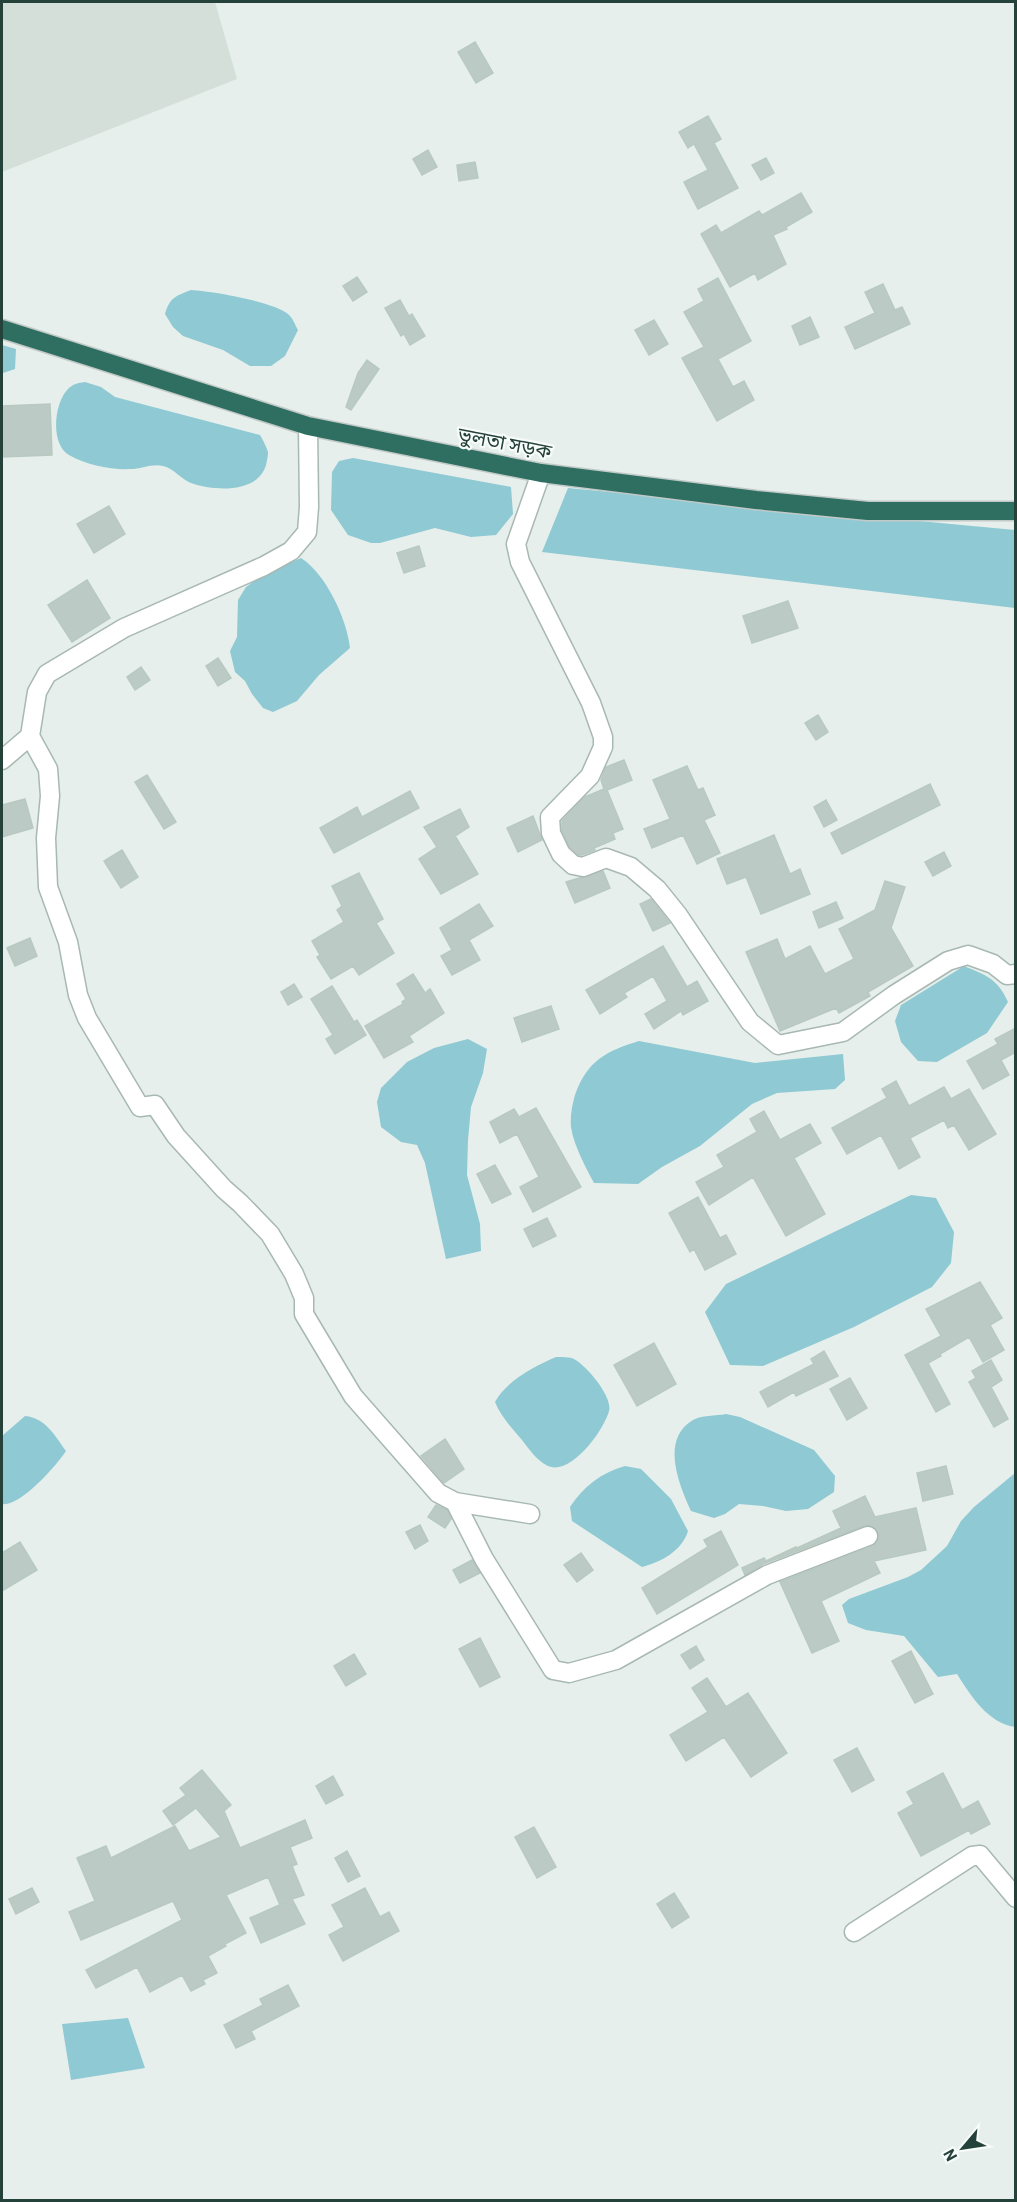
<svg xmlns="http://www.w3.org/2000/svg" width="1017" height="2202" font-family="Barlow,'Noto Sans Bengali',sans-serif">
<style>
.built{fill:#d4dfda}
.water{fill:#8ec9d4}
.building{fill:#bbcac4;stroke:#b8c9c2;stroke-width:1.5}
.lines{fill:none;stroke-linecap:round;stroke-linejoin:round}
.minor-casing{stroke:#a8b8b2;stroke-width:21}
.highway-casing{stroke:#c2cac8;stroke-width:21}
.minor{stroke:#fff;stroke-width:18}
.highway{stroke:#2f6f62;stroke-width:18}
.labels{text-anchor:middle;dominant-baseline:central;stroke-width:4.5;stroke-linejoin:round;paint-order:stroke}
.street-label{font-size:20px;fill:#24423a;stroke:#f7fbf9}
</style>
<rect width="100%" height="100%" fill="#e6efeb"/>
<path class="built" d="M2,2H215L237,79L2,172Z"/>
<path class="water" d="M191,290C212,291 274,302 288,314C293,318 295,325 298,330L285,356L271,366H250L223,350L183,336L173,327L165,314C170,297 176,296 191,290Z
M2,345L16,349L15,369L3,373Z
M85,382L101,387L115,397L260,435C263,440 266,446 268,452C268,456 267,461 266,465C258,493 216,491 194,484C182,481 174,468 163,466C153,463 140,469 131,469C111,470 86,465 69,455C50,444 54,403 68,389C73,384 78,383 85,382Z
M353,458L511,487L513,514L496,535L471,537L435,528L380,543H371L348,535L331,510L332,472L339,461Z
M568,488L1015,530V608L542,552Z
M301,558C326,574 347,619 350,648L319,675L297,701L273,712L263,708L252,694L245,681L235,672L230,651L237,637L238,600L246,587L261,576Z
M964,966C986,975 998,979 1008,1002L987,1033L937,1062L918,1061L901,1042L895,1021L901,1005Z
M468,1039L487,1049L483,1073L471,1107L468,1140L467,1175L480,1224L481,1251L446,1259L425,1163L417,1145L401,1142L381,1127L377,1102L381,1088L407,1062L434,1048Z
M639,1041L755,1063L843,1054L845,1080L835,1089L777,1093L752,1104L700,1146L662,1167L638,1184L594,1183C585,1166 574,1146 571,1127C570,1117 572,1105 575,1095C587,1061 606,1051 639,1041Z
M911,1195L936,1198L954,1232L951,1263L932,1287L854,1327L763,1366L730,1365L705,1312L726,1284Z
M556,1357C561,1357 570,1357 574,1359C587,1366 613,1397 609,1411C604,1430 571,1476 548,1466C537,1461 529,1449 522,1440C512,1428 501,1417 495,1402C506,1381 535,1366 556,1357Z
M726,1414L740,1417L814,1450L835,1476L834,1492L808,1509L786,1511L763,1506L739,1504L725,1514L714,1518L691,1511C679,1485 660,1439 693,1420C701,1415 716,1416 726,1414Z
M25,1416C46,1418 55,1436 66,1451C56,1466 20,1507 2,1504V1436Z
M625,1466L641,1469L671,1499L688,1531C682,1551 661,1562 642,1567L572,1521L570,1507C583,1487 602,1472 625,1466Z
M1015,1473V1727C988,1723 971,1696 957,1674L938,1677L904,1636L866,1630L848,1623L842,1605L849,1599L908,1577L921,1570L947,1546L961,1521L974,1507Z
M128,2018L145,2068L71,2080L62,2024Z"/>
<path class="building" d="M475,42L493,73L476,83L458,52Z
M708,116L721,139L714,143L738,188L698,209L684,182L708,170L694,144L688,148L679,132Z
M428,150L437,167L422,175L413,159Z
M766,158L774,173L761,180L752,165Z
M475,162L478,178L459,181L457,165Z
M801,193L812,212L786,227L787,229L773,235L786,264L758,280L755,273L730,287L701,234L716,225L721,233L759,211L762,215Z
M357,277L367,292L353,301L343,286Z
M718,278L751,341L718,359L733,387L744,381L754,400L717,421L682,358L704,347L684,312L704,301L698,289Z
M883,284L895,310L902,307L910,324L855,349L845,327L875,313L865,292Z
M400,300L409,316L412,314L425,336L410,345L404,334L401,336L385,308Z
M810,317L819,337L800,345L792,326Z
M654,320L668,344L649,355L635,330Z
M367,360L379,369L351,410L346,407L358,373Z
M50,404L52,455L2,457V406Z
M109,506L125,534L94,553L77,524Z
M419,546L425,566L404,573L397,553Z
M87,580L110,618L72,642L48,605Z
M788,601L798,628L752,643L743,616Z
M218,658L231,678L218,686L206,666Z
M141,667L150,680L135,690L127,677Z
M818,715L828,732L816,740L805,723Z
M624,760L632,780L607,790L623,829L613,833L615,839L594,848L595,850L582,855H578L570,847L562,830V821L585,797L604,789L601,780L606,767Z
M687,766L698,790L703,788L715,815L704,820L720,853L697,864L683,835L652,848L644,829L670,819L653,780Z
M147,775L176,822L164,829L135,782Z
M930,784L940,805L842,854L831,833Z
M410,791L419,808L334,853L320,828L357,807L362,817Z
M25,799L33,828L2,837V805Z
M826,800L837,820L824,827L814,807Z
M460,809L469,827L455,836L478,874L441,894L419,859L437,847L424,827Z
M533,816L542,840L518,852L507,828Z
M774,835L790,874L800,869L810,894L761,914L746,877L727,884L717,859Z
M122,850L138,877L121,888L104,861Z
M944,852L951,866L933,876L925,862Z
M603,871L610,888L575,903L566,882Z
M359,873L383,919L376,923L394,953L359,975L353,966L331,979L317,957L320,955L312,941L344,922L337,910L342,906L332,886Z
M885,881L905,887L891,928L913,966L868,992L870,996L839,1013L836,1008L780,1031L746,952L777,939L785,959L810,946L825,974L854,959L839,929L875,910Z
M651,899L670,923L653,931L640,904Z
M836,902L843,918L819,928L813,912Z
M479,904L493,926L469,940L480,960L452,975L441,956L452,950L440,928Z
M30,938L37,956L15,966L7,948Z
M663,946L687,987L697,981L708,1001L683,1015L681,1011L654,1029L645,1014L667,1001L653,976L624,993L627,997L600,1014L586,990Z
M413,974L425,993L430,989L444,1013L409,1036L413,1042L384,1058L365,1026L403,1004L402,1002L406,999L397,984Z
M294,984L302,997L288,1005L281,992Z
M332,986L354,1022L357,1020L366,1035L335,1054L326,1039L333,1035L311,999Z
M551,1006L559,1029L522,1042L514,1018Z
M1016,1028V1052L1001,1060L1009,1075L983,1089L967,1061L998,1044L995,1039Z
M896,1081L909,1106L944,1087L951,1099L969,1089L996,1134L969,1150L954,1125L948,1128L944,1120L910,1138L920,1157L899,1169L881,1135L847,1154L832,1128L887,1098L882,1089Z
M536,1108L581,1187L533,1212L520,1187L539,1177L517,1134L500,1143L490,1122L514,1109L519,1117Z
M764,1111L780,1140L810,1124L821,1143L794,1158L825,1214L786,1236L753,1177L709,1205L696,1182L724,1167L717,1155L757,1132L750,1119Z
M495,1165L511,1194L492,1203L477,1174Z
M698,1197L720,1238L726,1235L736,1254L705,1270L694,1249L690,1252L669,1213Z
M547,1218L556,1236L533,1247L524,1229Z
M980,1282L1002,1318L990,1325L1004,1350L983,1362L969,1337L940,1354L941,1356L928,1363L950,1404L936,1412L905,1355L941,1336L926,1309Z
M654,1343L676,1384L637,1406L614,1365Z
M824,1351L838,1376L796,1396L794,1392L768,1407L760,1392L814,1364L811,1359Z
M991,1360L1002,1380L991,1387L1008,1419L994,1427L969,1382L976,1378L972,1371Z
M850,1378L867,1408L847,1420L830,1389Z
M445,1439L464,1469L444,1483L421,1456Z
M946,1466L953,1494L923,1501L917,1473Z
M865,1496L875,1517L916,1508L926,1550L874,1561L880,1573L821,1601L839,1641L812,1653L780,1582L873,1546L879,1537L875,1528L870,1525L864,1526L763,1564L745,1575L742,1568L764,1558L766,1561L796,1547L797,1548L841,1528L833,1511Z
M436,1505L447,1510L451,1519L445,1528L428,1517Z
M420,1525L428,1541L415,1549L406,1532Z
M721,1531L738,1565L657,1614L642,1588L708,1547L704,1540Z
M20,1542L37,1570L2,1591V1553Z
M581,1553L593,1570L577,1582L564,1565Z
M472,1560L480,1573L460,1583L453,1570Z
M480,1638L500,1677L480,1687L459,1649Z
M696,1646L704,1660L690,1669L681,1655Z
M911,1651L933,1694L915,1703L892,1661Z
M354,1654L366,1674L346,1686L334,1666Z
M707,1678L726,1707L748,1693L787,1753L751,1777L724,1737L686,1761L670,1735L708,1712L692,1688Z
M857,1748L874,1780L852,1792L834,1760Z
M202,1770L231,1805L224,1811L240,1848L305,1820L312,1838L290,1847L297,1864L292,1866L304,1895L292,1899L305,1924L261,1943L250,1918L286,1902L280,1905L268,1877L226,1895L246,1933L225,1944L226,1946L208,1956L217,1973L203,1980L205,1984L191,1991L182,1975L150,1992L137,1967L96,1988L86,1970L182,1920L173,1901L81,1940L69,1912L95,1901L77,1858L106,1846L111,1858L175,1826L189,1851L221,1837L196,1808L173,1825L163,1811L186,1795L180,1788Z
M943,1773L962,1810L978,1801L990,1824L971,1834L969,1830L921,1856L898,1813L914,1804L907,1792Z
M333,1776L343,1795L326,1804L316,1786Z
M534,1827L556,1867L537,1878L515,1837Z
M347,1851L360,1876L348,1882L335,1858Z
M32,1888L39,1902L16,1914L9,1899Z
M365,1888L380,1917L389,1912L399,1931L343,1961L329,1935L344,1927L332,1905Z
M674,1893L689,1917L672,1928L657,1904Z
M288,1985L299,2006L251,2031L255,2039L236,2048L224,2025L263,2005L260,1999Z"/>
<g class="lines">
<defs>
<path id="minor" d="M541,473L516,544L520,562L591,703L603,737V747L590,776L550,817L551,833L561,854L573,865L583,867L606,858L631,867L657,889L678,915L750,1022L778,1045L843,1032L894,995L948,961L968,955L993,964L1007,975L1016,974
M30,736L48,769L50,796L46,838L48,887L68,942L78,995L87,1018L140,1107L155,1105L176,1136L224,1189L240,1203L270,1234L294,1274L304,1298V1314L353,1396L438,1493L455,1502L530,1514
M2,760L30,736L37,692L47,674L124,628L264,566L291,551L307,532L309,507L308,426
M455,1502L484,1559L553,1670L569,1673L616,1660L767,1575L868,1536
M854,1932L972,1856L980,1855L1016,1898"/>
<path id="highway" d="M2,329L308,426L541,473L756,500L868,511H1016"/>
</defs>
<use href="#minor" class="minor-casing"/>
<use href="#highway" class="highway-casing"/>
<use href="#minor" class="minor"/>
<use href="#highway" class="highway"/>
</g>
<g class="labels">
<g class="street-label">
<text transform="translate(505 442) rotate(11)">ভুলতা সড়ক</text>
</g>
</g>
<rect width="1017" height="2202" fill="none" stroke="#24423a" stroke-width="6"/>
<g transform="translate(963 2148) rotate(241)" stroke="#f7fbf9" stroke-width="4.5" paint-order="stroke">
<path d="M0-4.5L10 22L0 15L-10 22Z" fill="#24423a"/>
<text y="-9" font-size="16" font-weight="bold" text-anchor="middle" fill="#24423a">N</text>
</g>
</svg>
